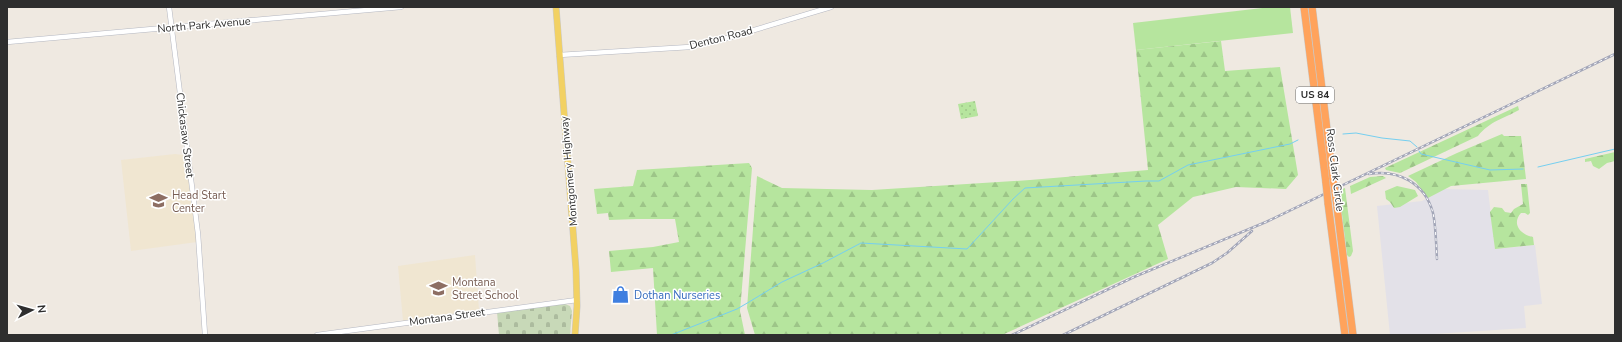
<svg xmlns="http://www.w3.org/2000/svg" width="1622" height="342" font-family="'Nunito Sans',sans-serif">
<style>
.industrial{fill:#e3e1e8}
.education{fill:#f0e6d1}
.grass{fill:#b6e59e}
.forest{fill:url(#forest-firs)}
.cemetery{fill:url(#cemetery-stones)}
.park{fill:url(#park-dots)}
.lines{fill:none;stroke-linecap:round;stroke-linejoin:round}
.stream{stroke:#75cff0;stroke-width:1}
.minor-casing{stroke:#b4b7c1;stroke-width:5.5}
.major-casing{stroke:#c9c9c9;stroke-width:7}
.highway-casing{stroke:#c9c9c9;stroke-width:8}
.minor{stroke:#fff;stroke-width:4.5}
.major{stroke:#f2d163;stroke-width:6}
.highway{stroke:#ffa35c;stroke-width:7}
.rail-casing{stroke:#a3a6b8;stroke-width:2.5}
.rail{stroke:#fff;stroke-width:1;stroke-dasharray:3;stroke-linecap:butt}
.highway-bridge-casing{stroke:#c9c9c9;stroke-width:8;stroke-linecap:butt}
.highway-bridge{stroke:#ffa35c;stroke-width:7}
.labels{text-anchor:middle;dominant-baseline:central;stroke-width:3;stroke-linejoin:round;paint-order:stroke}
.shield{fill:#fff;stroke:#6d6d6d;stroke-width:1}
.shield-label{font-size:10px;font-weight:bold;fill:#2e2e2e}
.street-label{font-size:11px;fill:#2e2e2e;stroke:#fff}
.education-label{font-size:11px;fill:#785e54;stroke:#fff;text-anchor:start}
.shop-label{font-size:11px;fill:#366cbe;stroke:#fff;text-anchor:start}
</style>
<defs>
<pattern id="forest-firs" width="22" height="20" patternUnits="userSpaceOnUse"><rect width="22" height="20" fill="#b6e59e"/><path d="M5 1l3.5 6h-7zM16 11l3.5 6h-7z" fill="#9dc588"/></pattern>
<pattern id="cemetery-stones" width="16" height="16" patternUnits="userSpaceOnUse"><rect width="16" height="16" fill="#c8d9b8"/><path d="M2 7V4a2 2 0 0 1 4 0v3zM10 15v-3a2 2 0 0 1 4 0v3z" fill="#acbb9e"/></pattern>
<pattern id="park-dots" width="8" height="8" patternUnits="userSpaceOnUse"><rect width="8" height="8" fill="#b6e59e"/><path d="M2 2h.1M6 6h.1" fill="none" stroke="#9dc588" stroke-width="1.8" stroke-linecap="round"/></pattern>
</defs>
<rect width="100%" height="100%" fill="#efe9e1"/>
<path class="industrial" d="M1443,189L1488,190L1495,249L1535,245L1542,304L1524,306L1526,328L1419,335H1390L1377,206L1422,201Z"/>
<path class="education" d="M175,154L183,155L187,159L197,242L131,251L121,160Z
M475,255L479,310L403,321L398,266Z"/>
<path class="grass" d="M1271,7H1290L1293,33L1136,50L1133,23Z"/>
<path class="forest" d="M1221,41L1225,71L1280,67L1298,175L1286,189L1236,187L1193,197L1158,225L1168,259L1002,335H755L747,308L757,176L782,188L872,190L1030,180L1148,170L1136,50Z
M1518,106L1519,110C1503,119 1490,121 1478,136L1400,173L1386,170L1385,168Z
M1502,134L1504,136H1521L1526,179L1451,186L1428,198L1416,182L1408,176L1457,153Z
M1615,152V161L1607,163L1599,169L1593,166L1591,161L1585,162V159Z
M749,163L752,168L740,311L745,335H657L653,268L611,272L609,251L653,247L679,242L675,219H637L609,220L608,213L597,214L594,189L633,186L637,170Z
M1383,176L1386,178L1351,194L1350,186L1370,177Z
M1521,184H1527L1530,213L1528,215L1525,213H1521C1511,224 1521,235 1533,237L1534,245L1495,249L1490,212L1494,207L1502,208L1505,212L1511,213L1514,209L1523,204Z
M1397,186L1415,190L1418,196L1400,207L1394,208L1390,202L1386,199L1385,191Z
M1345,188L1353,251L1351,256L1349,257L1347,255L1339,190Z"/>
<path class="cemetery" d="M565,304L570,306L572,311L570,335H499L497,312Z"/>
<path class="park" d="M975,101L978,116L961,119L958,104Z"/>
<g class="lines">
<path class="stream" d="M1343,134L1356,133L1382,138L1410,141L1417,147
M1419,151L1421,154L1490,170L1523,169
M1538,167L1615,149
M671,335L737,309L749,302L782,282L823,263L861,243L967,249L1013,199L1025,188L1146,181H1159L1188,165L1290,144L1298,140"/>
<defs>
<path id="minor" d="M169,7L198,234L205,335
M7,42L401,7
M559,55L690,47L724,39L831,7
M317,335L577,300"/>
<path id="major" d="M556,7L576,270L577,306L575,335"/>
<path id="highway" d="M1304,7L1326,183
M1312,7L1333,179
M1336,199L1353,335
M1328,203L1345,335"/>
</defs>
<use href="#minor" class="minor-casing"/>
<use href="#major" class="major-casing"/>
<use href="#highway" class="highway-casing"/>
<use href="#minor" class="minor"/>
<use href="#major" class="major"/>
<use href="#highway" class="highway"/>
<defs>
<path id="rail" d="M1369,174C1398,169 1425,183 1433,213C1436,227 1436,244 1437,259
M1012,335L1134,277L1266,222L1615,54
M1063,335L1212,263L1227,253L1252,231"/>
</defs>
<use href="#rail" class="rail-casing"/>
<use href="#rail" class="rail"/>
<defs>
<path id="highway-bridge" d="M1333,179L1336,199
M1326,183L1328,203"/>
</defs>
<use href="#highway-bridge" class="highway-bridge-casing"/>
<use href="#highway-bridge" class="highway-bridge"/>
</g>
<defs>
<symbol id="school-bare" viewBox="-9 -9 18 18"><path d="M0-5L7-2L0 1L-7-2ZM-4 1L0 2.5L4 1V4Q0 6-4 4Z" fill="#8d6e63" stroke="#fff" stroke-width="2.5" paint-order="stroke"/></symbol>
<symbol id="shop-bare" viewBox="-9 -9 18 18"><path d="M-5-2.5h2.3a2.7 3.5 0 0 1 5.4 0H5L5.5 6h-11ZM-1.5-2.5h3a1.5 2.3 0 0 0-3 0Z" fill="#3f7fe0" stroke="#fff" stroke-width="2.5" paint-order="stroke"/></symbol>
</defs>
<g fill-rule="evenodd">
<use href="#school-bare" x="146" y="188" width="25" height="25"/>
<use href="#school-bare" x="426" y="276" width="25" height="25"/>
<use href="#shop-bare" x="608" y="282" width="25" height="25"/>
</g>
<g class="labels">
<rect class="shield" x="1296" y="87" width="38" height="16" rx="3"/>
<g class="shield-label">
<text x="1315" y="95">US 84</text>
</g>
<g class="street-label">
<text transform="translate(204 25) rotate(-5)">North Park Avenue</text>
<text transform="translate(721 38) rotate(-14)">Denton Road</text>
<text transform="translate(185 135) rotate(83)">Chickasaw Street</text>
<text transform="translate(1335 170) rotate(83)">Ross Clark Circle</text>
<text transform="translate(569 171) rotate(-95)">Montgomery Highway</text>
<text transform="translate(447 317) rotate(-8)">Montana Street</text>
</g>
<g class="education-label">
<text x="172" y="195">Head Start<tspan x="172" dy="13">Center</tspan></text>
<text x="452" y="282">Montana<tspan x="452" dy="13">Street School</tspan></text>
</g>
<g class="shop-label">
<text x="634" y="295">Dothan Nurseries</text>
</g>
</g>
<rect width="1622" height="342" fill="none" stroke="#2e2e2e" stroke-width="16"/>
<g transform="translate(32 310) rotate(84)" stroke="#ffffff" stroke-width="3" paint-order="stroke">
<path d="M0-3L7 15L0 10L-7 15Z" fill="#2e2e2e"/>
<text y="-6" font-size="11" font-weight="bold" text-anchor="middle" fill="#2e2e2e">N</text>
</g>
</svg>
